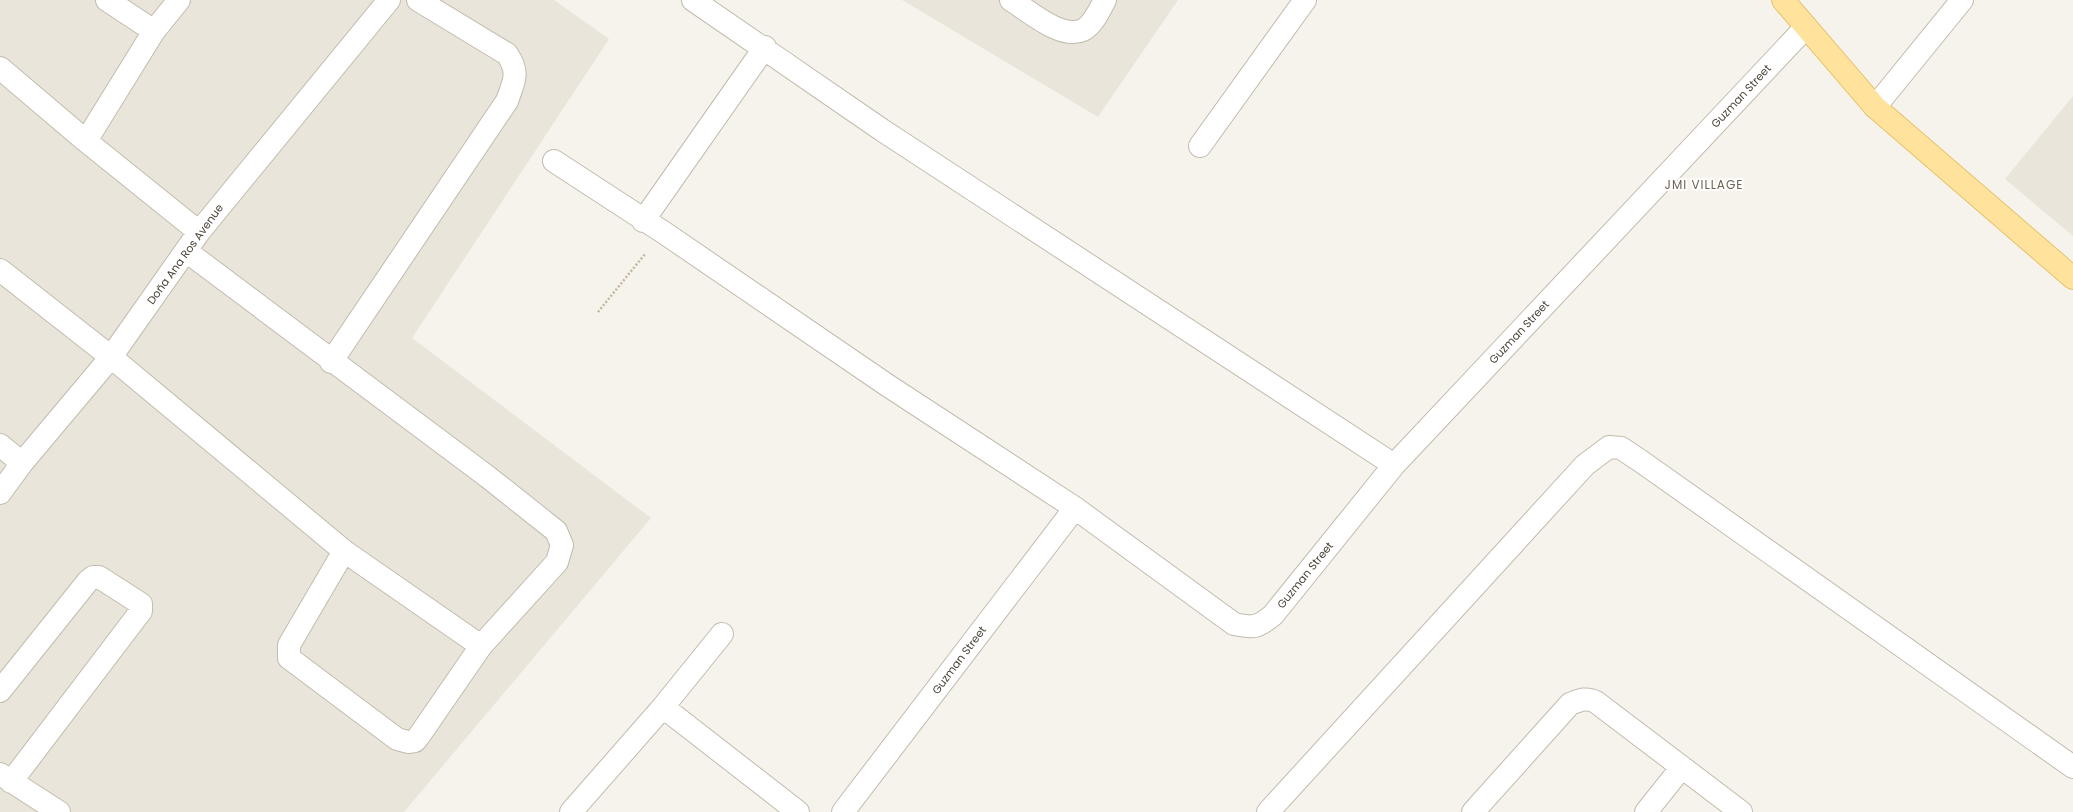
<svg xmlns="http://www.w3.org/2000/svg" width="2073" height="812" font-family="Poppins,sans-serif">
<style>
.residential{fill:#eae5da}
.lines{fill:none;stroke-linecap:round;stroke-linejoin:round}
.minor-casing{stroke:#c2bbae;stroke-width:24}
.major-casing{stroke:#e6c16a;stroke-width:24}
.path{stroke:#c4b79f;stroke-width:2.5;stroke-dasharray:2 2;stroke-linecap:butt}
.minor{stroke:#fff;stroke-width:22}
.major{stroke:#ffe39c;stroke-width:22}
.labels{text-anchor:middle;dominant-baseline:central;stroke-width:4;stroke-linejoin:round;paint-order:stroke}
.street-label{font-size:11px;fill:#4b4439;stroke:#fff}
.neighbourhood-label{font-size:12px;letter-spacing:1px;fill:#6e6250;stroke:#fff}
</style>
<rect width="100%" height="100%" fill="#f6f3ec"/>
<path class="residential" d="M0,0H554L609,39L412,338L651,518L404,812H0Z
M902,0H1178L1098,117Z
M2073,96V236L2005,179Z"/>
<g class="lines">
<defs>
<path id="minor" d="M107,0L154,31
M693,0L882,130L1394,465
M1011,0C1029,11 1061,40 1083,30C1093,25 1100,9 1105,0
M0,68L86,141L199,232
M1875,107L1962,0
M86,141L154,31L179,0
M1200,146L1305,0
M554,161L663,232L887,385L1075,508L1234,624C1254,628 1257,628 1273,615L1394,465L1806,27
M643,221L765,47
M186,251L488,477L556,531L562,545L557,562L481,646L419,736L415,741L408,742L397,739L289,658V645L344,551
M0,270L111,357L344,551L481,646
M331,362L507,101C514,81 520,73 507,54L418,0
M0,445L22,463
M0,493L22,463L111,357L199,232L389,0
M0,691L88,581L93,577H99L141,604V611L11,782
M663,707L798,812
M0,774L59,812
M571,812L663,707L722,634
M843,812L1075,508
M1268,812L1585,465L1609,447L1621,448L1642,462L2073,767
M1473,812L1570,704C1580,700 1586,697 1596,702L1741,812
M1646,812L1682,767"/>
<path id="major" d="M1783,0L1875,107L2073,278"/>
</defs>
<use href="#minor" class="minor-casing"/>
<use href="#major" class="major-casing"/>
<path class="path" d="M598,312L645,254"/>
<use href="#minor" class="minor"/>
<use href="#major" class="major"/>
</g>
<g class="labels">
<g class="street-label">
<text transform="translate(1741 96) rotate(-47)">Guzman Street</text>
<text transform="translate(185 254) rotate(-54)">Doña Ana Ros Avenue</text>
<text transform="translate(1519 332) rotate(-47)">Guzman Street</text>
<text transform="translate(1305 575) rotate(-51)">Guzman Street</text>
<text transform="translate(959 660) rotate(-53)">Guzman Street</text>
</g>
<g class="neighbourhood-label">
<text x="1704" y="184">JMI VILLAGE</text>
</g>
</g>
</svg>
